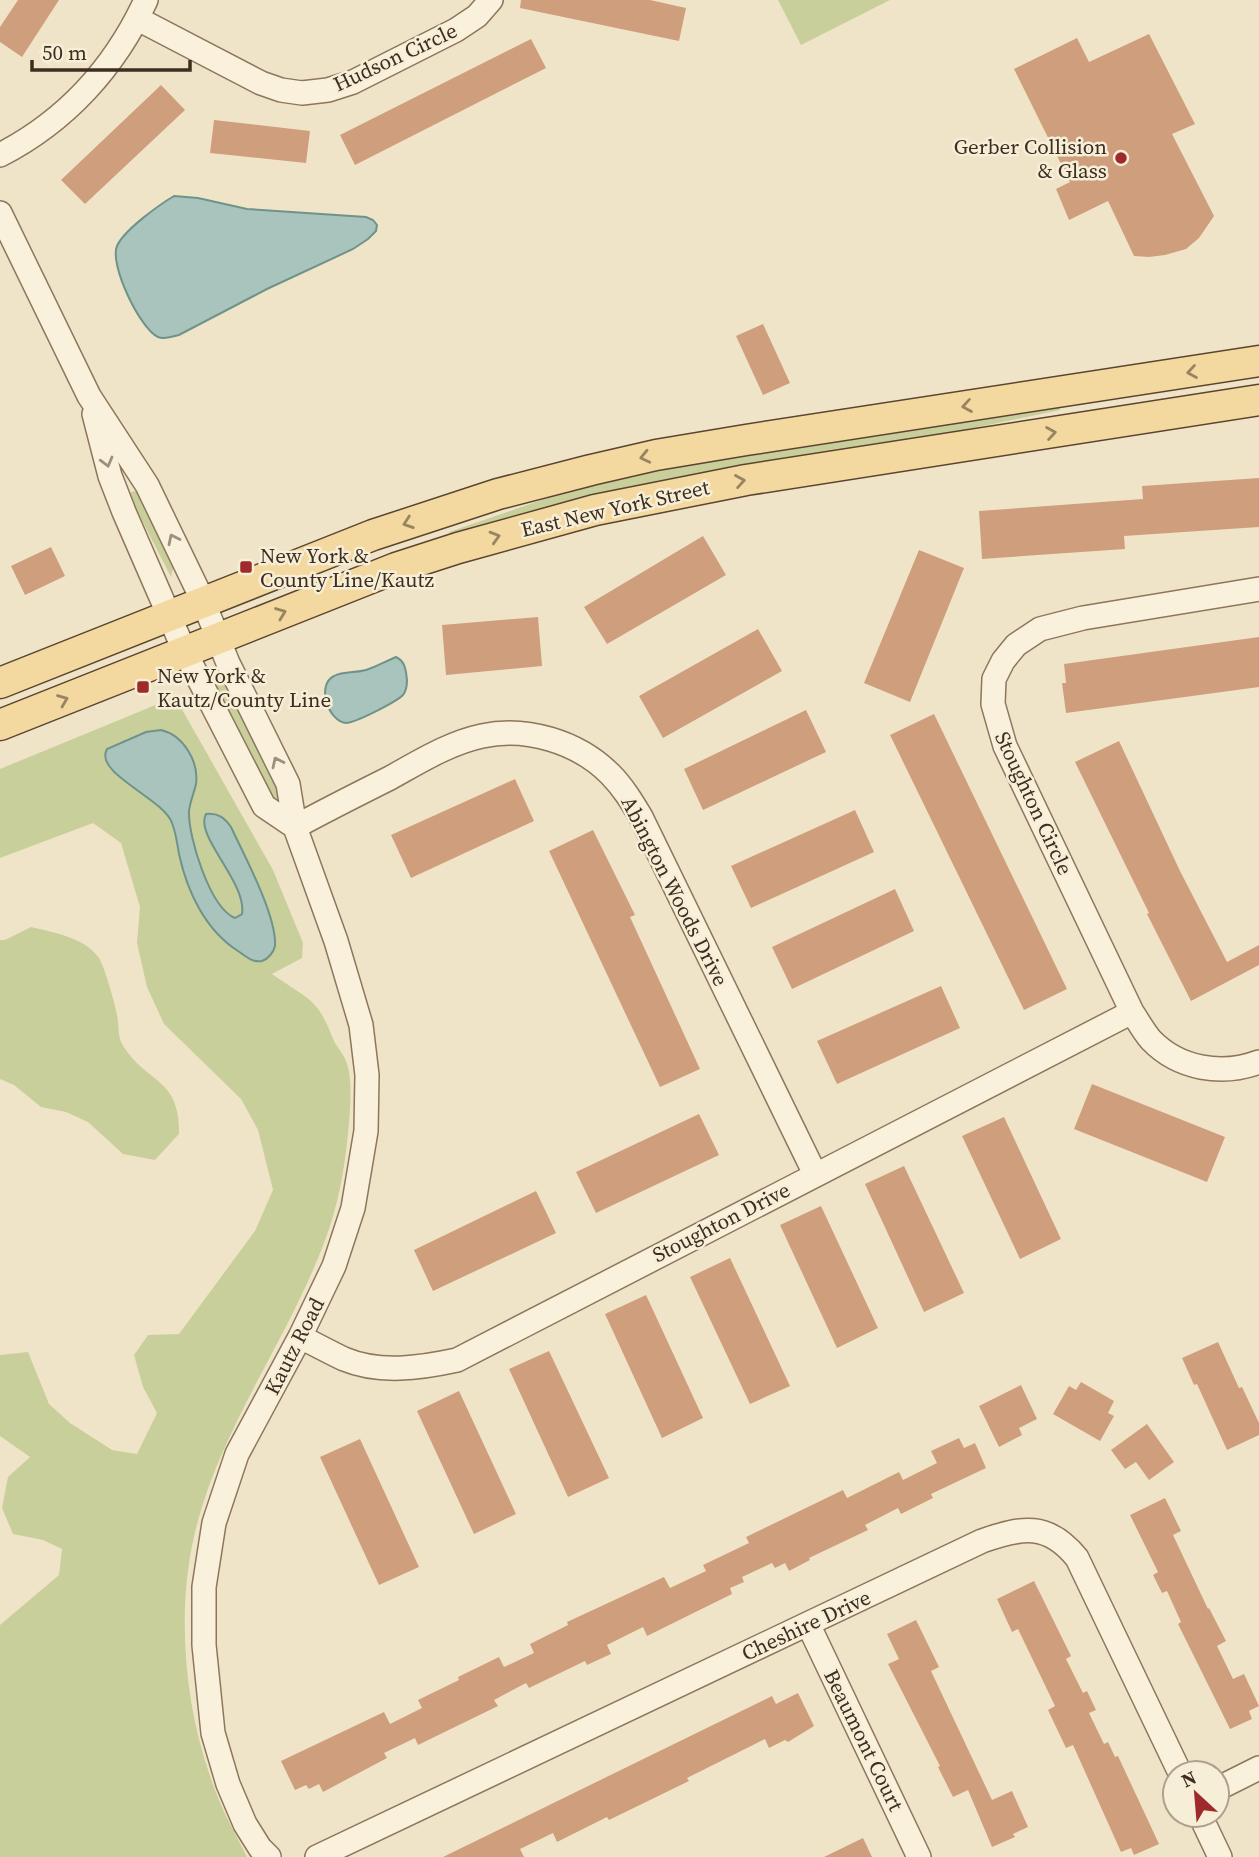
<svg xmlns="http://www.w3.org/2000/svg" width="1259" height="1857" font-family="'Source Serif 4',serif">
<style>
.green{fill:#c9cf9b;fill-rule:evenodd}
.water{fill:#a9c4bc;stroke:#6f938a;stroke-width:2}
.building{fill:#cf9f7d}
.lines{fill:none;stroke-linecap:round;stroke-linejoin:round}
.minor-casing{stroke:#8d765c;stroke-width:26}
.major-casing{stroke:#5b4430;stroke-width:33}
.minor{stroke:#faf1dc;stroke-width:23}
.major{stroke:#f3d9a0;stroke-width:30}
.oneway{stroke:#988460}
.oneway2{stroke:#9c907e}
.poi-dot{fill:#9e2a2b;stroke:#f7eed8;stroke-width:2.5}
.labels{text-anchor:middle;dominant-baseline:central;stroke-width:5;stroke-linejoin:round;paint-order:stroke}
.street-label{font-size:21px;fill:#3d2e20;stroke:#f7eed8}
.poi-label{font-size:21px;fill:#3d2e20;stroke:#f7eed8;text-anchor:start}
</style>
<rect width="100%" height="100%" fill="#f0e4c8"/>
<path class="green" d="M778,0H890L801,45Z
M1059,405L1060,410L451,537L449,532L588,484L686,463Z
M135,491L139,493L174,564L171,577L131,499V492Z
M217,678H221L279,794L276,800L268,801L213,687Z
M175,697L273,870L303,943L302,958L272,974C284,983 299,991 311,1001C323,1012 328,1027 334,1041C338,1049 345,1056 347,1064C353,1081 350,1115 348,1133C345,1165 340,1195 330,1226C293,1337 215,1430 192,1546C176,1628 187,1722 219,1800C227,1820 238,1838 247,1857H0V1625L59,1575L62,1549L43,1540L13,1534L2,1508L8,1477L30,1457L0,1436V1355L28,1352L49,1404L70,1423L112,1450L137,1454L157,1413L143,1387L134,1355L148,1335L179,1334L255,1231L273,1190L258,1130L241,1099L164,1024L147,987L137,943L140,907L121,843L93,823L0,858V769ZM146,732L196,785C193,794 189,804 189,813C190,839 210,907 235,918L242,914C247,881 195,835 206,814L214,813L231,827L269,914L275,947L229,945C211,925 194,906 186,880C178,857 179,831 165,810L111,770C105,763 102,757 107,749Z
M31,927C53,932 86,938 99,958C105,968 115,1004 117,1015C119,1023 118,1035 121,1042C143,1083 181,1076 179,1134L155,1160L123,1154L88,1122L66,1112L41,1107L14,1085L0,1079V940H5Z"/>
<path class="water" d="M174,196L198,198L247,209L366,217L373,220L377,225L376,231L368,239L353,249L267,289L179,335C173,336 165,340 158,337C140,329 109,264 117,246C124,230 159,205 174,196Z
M396,657C405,661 406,670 407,680C407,685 407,690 403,695C396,702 355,723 346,723C328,721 316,685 334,676C343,671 356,673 366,670C376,667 386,661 396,657Z
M161,730C183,735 199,761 196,784C194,793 190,802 189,811C188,837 210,908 235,918L242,914C247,882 194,836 206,814C218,813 224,817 231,827C244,855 277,916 275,946C274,952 268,959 262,961C253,963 245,956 238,951C205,930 187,891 179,854C177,843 176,833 172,823C163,798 93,773 107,749L146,732Z"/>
<path class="building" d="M18,0H59L22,57L0,42V27Z
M521,0H650L686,8L679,41L520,8Z
M1149,34L1195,124L1172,134L1214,216L1199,238L1186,249L1165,255L1149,257L1134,256L1108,201L1069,220L1056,189L1070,182L1014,69L1077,38L1089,62Z
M531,39L546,68L355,165L340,135Z
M161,85L185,110L85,204L61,180Z
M214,120L310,131L306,163L210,153Z
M763,324L790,383L763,395L736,336Z
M1259,478V527L1124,536L1125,549L982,559L979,511L1143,499L1142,486Z
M703,536L726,575L607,644L584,607Z
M51,547L65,576L25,595L11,566Z
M919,550L964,568L910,702L864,683Z
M538,617L542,666L446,675L442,625Z
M758,629L782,671L663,738L639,696Z
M1259,637V687L1066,713L1062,683H1066L1064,664Z
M806,710L826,752L703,810L684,769Z
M934,714L1067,989L1024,1010L890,735Z
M1119,741L1180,871L1227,962L1259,945V965L1191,1001L1147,914L1149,913L1075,762Z
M515,779L534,821L411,878L391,835Z
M855,810L874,852L751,908L731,866Z
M593,830L635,915L630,917L700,1069L660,1087L549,851Z
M895,889L914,931L792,989L772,947Z
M941,986L960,1028L837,1084L817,1041Z
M1092,1084L1225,1137L1207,1182L1074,1129Z
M699,1114L719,1155L596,1213L576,1172Z
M1004,1117L1061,1239L1020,1259L962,1136Z
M904,1166L964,1293L924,1312L865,1184Z
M536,1191L556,1233L433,1291L414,1250Z
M821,1206L878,1328L837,1348L780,1225Z
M730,1258L790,1386L750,1404L690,1277Z
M646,1295L703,1418L662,1438L605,1314Z
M1218,1342L1239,1388L1242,1387L1259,1423V1435L1227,1450L1197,1384L1194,1385L1182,1358Z
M549,1351L609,1478L568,1497L509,1369Z
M1081,1382L1114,1401L1108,1413L1114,1416L1100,1441L1053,1414L1069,1386L1076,1390Z
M1021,1385L1037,1419L1019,1428L1022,1435L999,1447L979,1406Z
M459,1391L516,1514L474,1534L417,1411Z
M1147,1424L1174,1462L1149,1480L1136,1462L1125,1469L1111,1450Z
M959,1438L964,1448L975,1443L986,1468L931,1494L933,1498L901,1514L898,1508L865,1525L868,1530L809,1558L810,1560L789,1571L785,1563L775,1568L772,1563L742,1577L744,1582L730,1588L732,1594L647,1636L643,1627L607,1645L611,1654L587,1665L585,1661L529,1688L526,1683L494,1700L498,1706L418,1745L415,1738L384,1753L387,1758L323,1792L319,1784L309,1789L306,1785L295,1790L281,1761L384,1712L390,1724L422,1708L418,1700L459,1680L458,1677L499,1657L504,1667L534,1653L530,1644L568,1625L567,1622L664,1577L670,1588L706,1571L703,1565L749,1543L746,1537L843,1490L847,1498L899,1472L903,1480L937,1463L931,1451Z
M360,1439L419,1567L379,1585L320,1457Z
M1165,1498L1181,1531L1173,1535L1208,1609L1209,1608L1226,1641L1217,1646L1233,1679L1244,1674L1259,1706L1249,1711L1252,1719L1230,1729L1178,1624L1181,1622L1167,1591L1162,1593L1153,1575L1158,1572L1130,1515Z
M1034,1581L1071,1656L1066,1659L1083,1693L1087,1691L1096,1710L1089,1713L1104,1744L1108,1742L1115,1757L1118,1756L1159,1844L1134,1855L1131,1848L1121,1852L1073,1745L1066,1748L1048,1710L1055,1706L1018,1629L1012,1632L997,1599Z
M916,1620L939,1667L931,1671L992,1800L1012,1791L1028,1827L1013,1834L1015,1837L992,1847L968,1790L953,1797L938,1767L940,1766L888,1664L899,1659L887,1634Z
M798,1693L814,1726L788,1742L785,1740L769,1748L765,1739L687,1778L689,1781L609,1820L607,1817L557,1842L553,1833L520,1849L524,1857H443L772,1696L776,1704Z
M863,1838L872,1857H824Z"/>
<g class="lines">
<defs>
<path id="minor" d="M138,19L261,83L281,90L302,93L328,90L353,82L456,30L477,16L491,0
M0,155C66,121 115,67 146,0
M0,213L89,396L147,485L203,601L228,663L288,784L295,827L336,941L361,1025L367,1075L366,1131L353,1208L334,1266L300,1337L237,1454L214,1523L204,1587V1645L213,1733L228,1784L245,1824L260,1848L269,1857
M94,414L110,476L124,512L184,650L264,806L295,827
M1259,589L1083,618L1040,629L1016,645L1003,661L994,679L993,704L1005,746L1132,1012C1138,1021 1144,1032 1151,1040C1179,1069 1222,1076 1259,1062
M295,827C326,810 358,794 390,778C419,762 449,743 482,736C526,726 578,742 610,774C623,787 632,802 641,817L815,1174
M300,1337C315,1344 329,1352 344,1359C380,1374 420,1368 457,1360L1132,1012
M808,1624L919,1857
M1217,1789L1259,1768
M1200,1815L1220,1857
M317,1857L982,1541C1022,1527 1048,1522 1077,1558L1180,1773"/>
<path id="major" d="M0,683L373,535L498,494L591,470L656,455L746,440L1259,361
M0,725L396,568L458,548L595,510L746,480L1259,400"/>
</defs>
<use href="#minor" class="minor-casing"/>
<use href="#major" class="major-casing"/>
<use href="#minor" class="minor"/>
<use href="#major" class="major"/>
</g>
<defs><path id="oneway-chevron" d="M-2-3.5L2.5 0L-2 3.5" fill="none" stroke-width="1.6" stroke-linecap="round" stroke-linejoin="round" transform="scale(1.75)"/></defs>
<g class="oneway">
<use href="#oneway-chevron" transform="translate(1192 372) rotate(171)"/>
<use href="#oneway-chevron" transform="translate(967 406) rotate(171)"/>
<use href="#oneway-chevron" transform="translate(1051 433) rotate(-9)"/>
<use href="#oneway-chevron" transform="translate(645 457) rotate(167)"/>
<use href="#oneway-chevron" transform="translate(740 481) rotate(-10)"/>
<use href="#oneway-chevron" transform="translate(408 523) rotate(161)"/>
<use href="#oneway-chevron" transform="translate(495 537) rotate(-16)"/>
<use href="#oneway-chevron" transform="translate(281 613) rotate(-21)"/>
<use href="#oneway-chevron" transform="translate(63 700) rotate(-22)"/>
</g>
<g class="oneway2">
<use href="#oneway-chevron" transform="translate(107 462) rotate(75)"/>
<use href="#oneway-chevron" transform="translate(173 539) rotate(-116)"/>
<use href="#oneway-chevron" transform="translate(277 762) rotate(-116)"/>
</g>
<g class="poi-dot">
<circle cx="1121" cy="158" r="7"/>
<rect x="239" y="560" width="14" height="14" rx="3.5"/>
<rect x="136" y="680" width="14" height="14" rx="3.5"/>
</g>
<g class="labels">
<g class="street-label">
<text transform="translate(395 57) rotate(-25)">Hudson Circle</text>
<text transform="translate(615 508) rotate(-13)">East New York Street</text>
<text transform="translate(1034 803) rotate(65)">Stoughton Circle</text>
<text transform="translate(675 891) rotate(63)">Abington Woods Drive</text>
<text transform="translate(721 1222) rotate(-27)">Stoughton Drive</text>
<text transform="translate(294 1346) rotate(-63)">Kautz Road</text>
<text transform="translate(806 1625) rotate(-25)">Cheshire Drive</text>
<text transform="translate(864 1740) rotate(64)">Beaumont Court</text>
</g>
<g class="poi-label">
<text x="1107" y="146" text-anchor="end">Gerber Collision<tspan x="1107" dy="24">&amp; Glass</tspan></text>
<text x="260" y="555">New York &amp;<tspan x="260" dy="24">County Line/Kautz</tspan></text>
<text x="157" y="675">New York &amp;<tspan x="157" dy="24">Kautz/County Line</tspan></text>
</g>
</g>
<g transform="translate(1196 1794) rotate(334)"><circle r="33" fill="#f7eed8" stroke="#ada18e" stroke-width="2"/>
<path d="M0-5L12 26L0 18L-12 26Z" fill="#9e2a2b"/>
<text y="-10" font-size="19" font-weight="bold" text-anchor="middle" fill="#3d2e20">N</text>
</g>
<path d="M32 60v10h158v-10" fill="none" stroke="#3d2e20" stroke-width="3.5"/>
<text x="42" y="60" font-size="21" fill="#3d2e20" stroke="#f7eed8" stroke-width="5" paint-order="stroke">50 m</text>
</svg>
